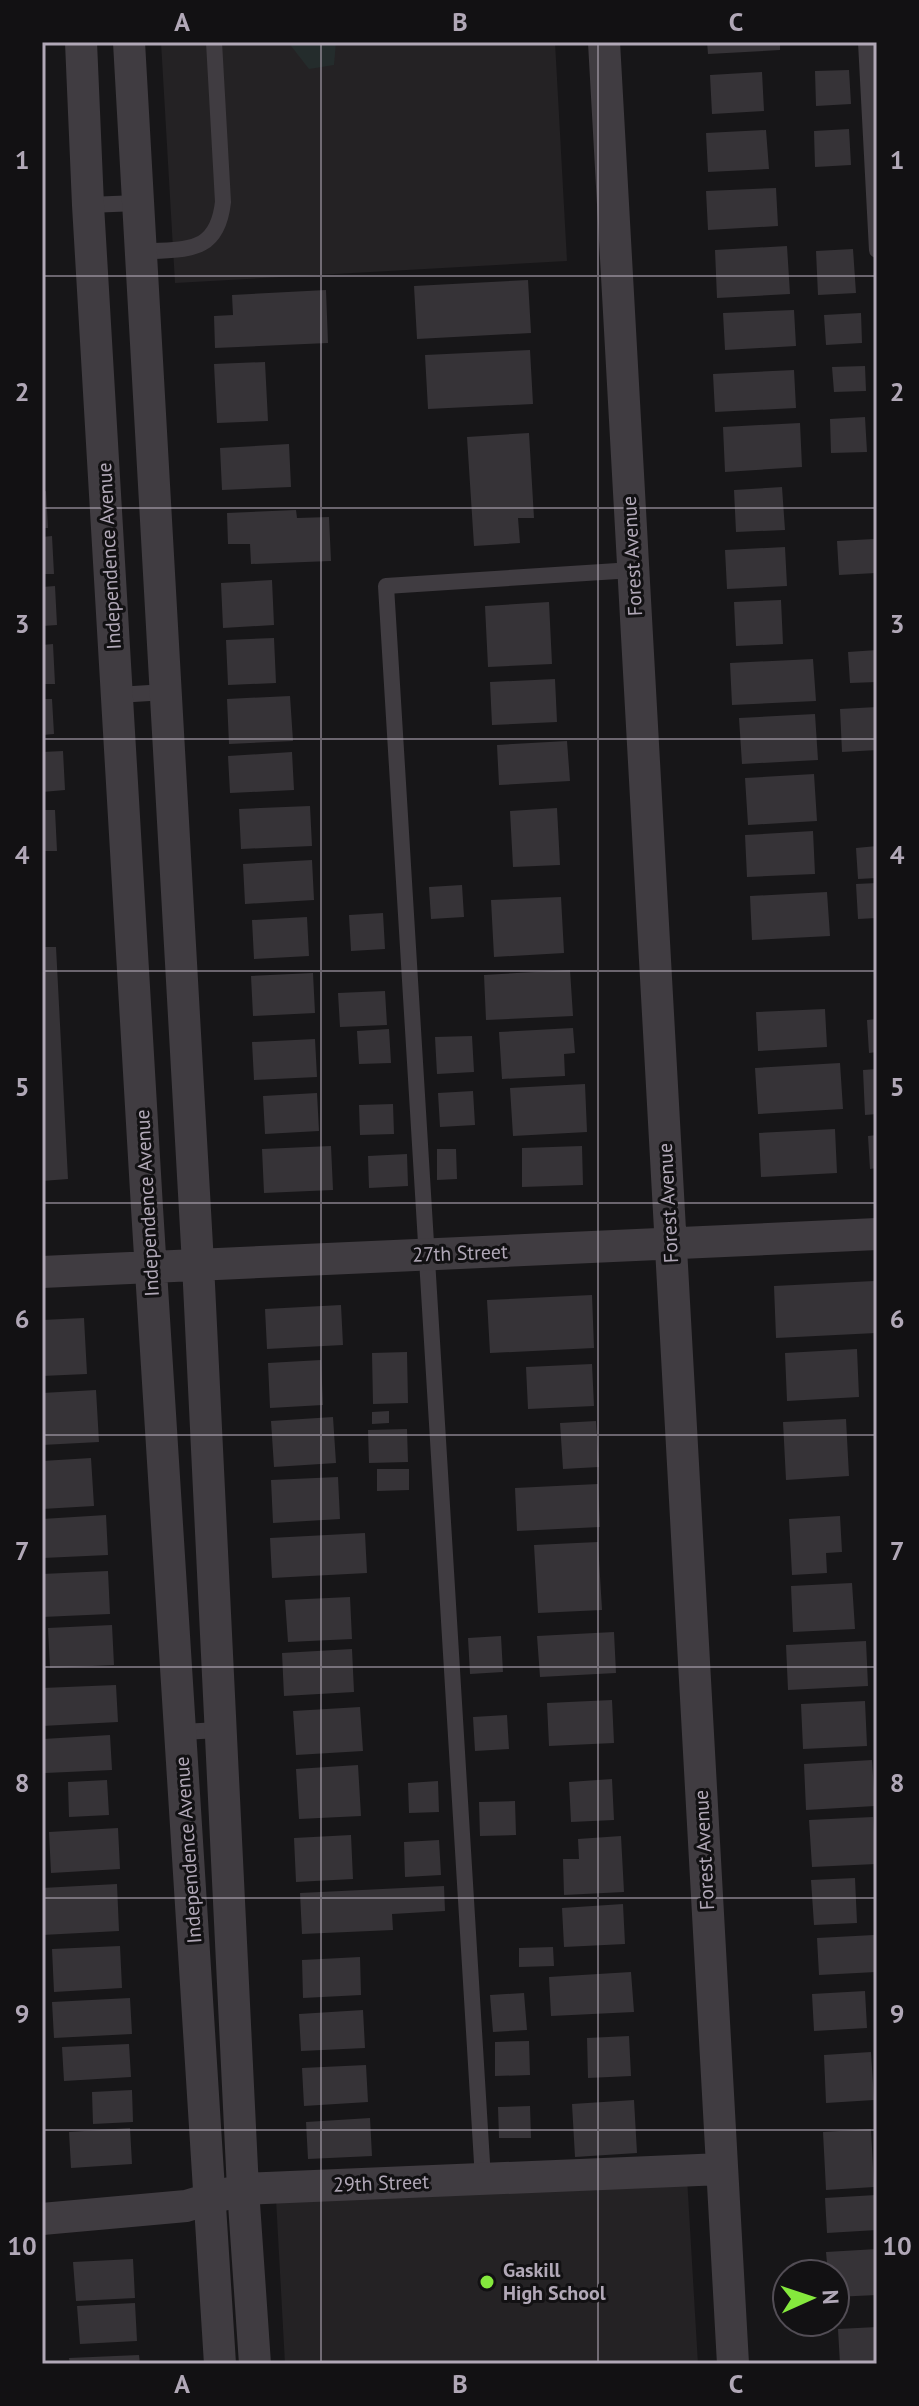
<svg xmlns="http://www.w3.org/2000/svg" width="919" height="2406" font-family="'PT Sans',sans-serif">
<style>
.built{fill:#242224}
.green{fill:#242c2c}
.building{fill:#363337}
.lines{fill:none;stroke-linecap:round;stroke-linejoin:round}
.service{stroke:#403c41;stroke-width:16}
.minor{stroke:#403c41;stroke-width:32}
.grid{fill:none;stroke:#b1a8b7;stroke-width:2;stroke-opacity:0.55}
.poi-dot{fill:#85e93d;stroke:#121113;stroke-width:3}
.labels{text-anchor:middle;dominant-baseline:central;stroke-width:6;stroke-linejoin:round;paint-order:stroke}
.street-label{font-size:20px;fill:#b1a8b7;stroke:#121113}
.poi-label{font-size:20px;font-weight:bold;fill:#b1a8b7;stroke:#121113;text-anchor:start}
.neatline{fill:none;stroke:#b1a8b7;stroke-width:3}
.grid-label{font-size:26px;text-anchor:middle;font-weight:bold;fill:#b1a8b7}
</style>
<rect width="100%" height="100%" fill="#171618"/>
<path class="built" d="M161,42H555L567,261L175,283Z
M687,2177L698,2364H285L276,2199Z"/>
<path class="green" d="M288,42H336L334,65L309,69Z"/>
<path class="building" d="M707,42H780V50L708,54Z
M849,70L851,104L816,106L815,71Z
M762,72L764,111L712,114L710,75Z
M849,129L851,165L815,167L814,131Z
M766,130L769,169L708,172L706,133Z
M776,188L778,226L708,230L706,191Z
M787,246L790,294L717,298L715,250Z
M853,249L856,293L818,295L816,251Z
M528,280L531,333L417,339L414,286Z
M326,290L328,343L215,348L214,316L233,315L232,295Z
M794,310L796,346L725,350L723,313Z
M861,313L862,343L826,345L824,315Z
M530,350L533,404L428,409L425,355Z
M265,362L268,421L217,423L214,364Z
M865,366L866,391L834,392L832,367Z
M794,370L796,408L715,412L713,374Z
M865,417L867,452L831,453L830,419Z
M800,423L802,467L725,472L723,427Z
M529,433L534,518H518L520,543L474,546L467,437Z
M289,444L291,487L222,490L220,448Z
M782,487L785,530L736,532L734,490Z
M46,491L48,528H42V492Z
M296,510L297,518L329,517L331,561L251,564L250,544H228L227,513Z
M52,536L54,574H42V537Z
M874,539L876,573L839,575L837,541Z
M785,547L787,586L727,589L725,550Z
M272,580L274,625L223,628L221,583Z
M55,586L57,625L42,626V587Z
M781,600L783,644L736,646L734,602Z
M549,602L552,664L488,667L485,606Z
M274,638L276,683L228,685L226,640Z
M53,644L55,684H42V645Z
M877,650V682L850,683L848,652Z
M813,659L816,701L732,705L730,663Z
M555,679L557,722L492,725L490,682Z
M290,696L293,741L229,744L227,699Z
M42,699H52L54,734L42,735Z
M877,707V750L842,752L840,709Z
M815,714L818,760L742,764L739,718Z
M567,741L570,781L499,785L497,745Z
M63,751L65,790L42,792V752Z
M292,752L294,790L230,793L228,756Z
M814,774L817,821L748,825L745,778Z
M310,806L312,846L241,849L239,809Z
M557,808L560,865L513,867L510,811Z
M42,810H55L57,851H42Z
M813,831L815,874L747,877L745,835Z
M877,846V878L858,879L856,848Z
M312,860L314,900L245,904L243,864Z
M877,883V918L858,919L856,884Z
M462,885L464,917L431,919L429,887Z
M827,892L830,936L752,940L750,896Z
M561,897L564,953L494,957L491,900Z
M383,913L385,949L351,951L349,915Z
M307,917L309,956L254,959L252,920Z
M42,947H56L68,1179L42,1181Z
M570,970L573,1016L486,1020L484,975Z
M313,973L315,1013L253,1016L251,976Z
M385,991L387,1025L340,1027L338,993Z
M825,1009L827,1047L758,1051L756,1012Z
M877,1019V1052L869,1053L867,1020Z
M573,1028L575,1053L564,1054L565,1076L502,1079L499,1032Z
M389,1029L391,1063L359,1064L357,1031Z
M472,1036L474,1072L437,1074L435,1037Z
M315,1039L317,1077L254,1080L252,1042Z
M840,1063L843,1109L758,1114L755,1068Z
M877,1069V1114L865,1115L863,1070Z
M585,1084L587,1132L513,1136L510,1088Z
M473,1091L475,1125L440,1127L438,1093Z
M317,1093L319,1131L265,1134L263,1096Z
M393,1104L394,1134L360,1135L359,1105Z
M835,1129L837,1173L761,1177L759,1133Z
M877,1135V1168L870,1169L868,1136Z
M331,1146L333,1190L264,1193L262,1149Z
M582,1146L583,1185L522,1187V1148Z
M437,1149H456L457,1179L437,1180Z
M407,1154L408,1186L369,1188L368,1156Z
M874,1281L876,1333L776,1338L774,1286Z
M592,1295L594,1348L490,1353L487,1300Z
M341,1305L343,1345L267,1349L265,1309Z
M84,1318L87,1374L42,1376V1320Z
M857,1349L859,1397L787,1401L785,1353Z
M407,1352L408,1403L373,1404L372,1353Z
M321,1360L323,1405L270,1408L268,1363Z
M592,1364L594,1406L528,1409L526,1367Z
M96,1390L99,1442L42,1445V1393Z
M389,1411V1423L372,1424V1412Z
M333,1417L336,1463L274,1467L271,1421Z
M846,1419L849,1476L786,1480L783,1422Z
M596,1421L599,1467L563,1469L560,1423Z
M407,1429L408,1462L369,1463L368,1430Z
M91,1458L94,1506L42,1509V1461Z
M377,1469H409V1490L377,1491Z
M338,1477L340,1519L273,1523L271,1480Z
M598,1484L600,1527L517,1531L515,1488Z
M106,1515L108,1555L43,1558L42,1519Z
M840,1516L842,1552L826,1553L827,1573L792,1575L789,1519Z
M365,1533L367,1573L272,1578L270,1538Z
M598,1542L602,1610L538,1613L534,1545Z
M108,1571L110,1614L42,1617V1574Z
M852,1583L855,1629L793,1632L791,1586Z
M350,1597L352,1639L288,1642L285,1600Z
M112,1625L114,1665L50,1668L48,1628Z
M614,1632L616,1673L540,1677L537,1636Z
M501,1636L503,1672L470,1674L468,1638Z
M866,1641L868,1686L788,1690L786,1645Z
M352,1649L354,1692L284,1696L282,1653Z
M116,1685L118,1722L42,1726V1688Z
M612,1700L614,1743L549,1746L547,1703Z
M865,1701L867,1746L803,1749L801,1704Z
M360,1707L363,1751L296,1755L293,1711Z
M507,1715L509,1749L475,1751L473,1717Z
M110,1735L112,1770L45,1773L43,1739Z
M872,1760L875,1806L806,1810L804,1764Z
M358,1765L361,1816L299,1819L296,1769Z
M612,1779L614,1820L571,1822L569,1782Z
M107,1780L109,1815L69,1817L68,1782Z
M438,1781L439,1812L409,1813L408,1783Z
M515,1801L516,1835L480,1836L479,1802Z
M873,1817L876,1864L812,1867L809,1820Z
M118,1828L120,1869L51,1873L49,1832Z
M351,1835L353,1879L296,1882L294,1838Z
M621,1836L624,1892L564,1895L563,1859H579L578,1839Z
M439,1840L441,1875L405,1877L404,1842Z
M855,1878L857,1923L814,1925L811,1880Z
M117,1884L119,1931L42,1935V1888Z
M444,1886L445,1911L392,1914L393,1930L302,1934L300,1893Z
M623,1904L625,1944L564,1947L562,1908Z
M874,1935L876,1972L819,1975L817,1938Z
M120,1946L122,1988L54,1992L52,1949Z
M553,1947L554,1966L519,1967V1948Z
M360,1957L361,1995L303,1998L302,1960Z
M631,1972L634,2012L551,2016L549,1977Z
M865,1991L867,2028L814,2031L812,1994Z
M524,1993L527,2030L493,2032L490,1995Z
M130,1998L132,2034L54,2038L52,2002Z
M363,2010L365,2048L301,2051L299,2014Z
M629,2036L631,2076L588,2078L587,2038Z
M529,2041L530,2075L495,2076V2042Z
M129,2044L131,2077L64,2081L62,2047Z
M871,2052L874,2100L826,2103L824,2055Z
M366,2065L368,2102L304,2106L302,2068Z
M132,2090L133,2122L93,2124L92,2092Z
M634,2100L637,2153L575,2157L572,2104Z
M530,2106L531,2138H499L498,2107Z
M370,2118L372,2156L308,2159L306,2122Z
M130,2128L132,2164L71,2168L69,2132Z
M871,2129L874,2187L826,2190L823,2132Z
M876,2195L877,2230L827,2233L825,2198Z
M877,2249V2295L835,2297V2274H828L826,2252Z
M133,2259L135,2298L76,2301L73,2262Z
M135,2303L137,2341L80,2344L77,2306Z
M877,2327V2364H840L838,2329Z
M139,2355L140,2364H70L69,2358Z"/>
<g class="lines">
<path class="service" d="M866,42L877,250
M88,205L138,203
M141,252C184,248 217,256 223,202L214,42
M117,695L166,692
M180,1732L221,1730
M483,2179L386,586L633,570"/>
<path class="minor" d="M81,42L88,205L147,1208L220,2364
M129,42L198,1264L243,2189L255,2364
M604,42L733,2364
M42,1272L877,1234
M42,2219L186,2206L243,2189L722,2169"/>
</g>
<path class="grid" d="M321,42V2364M598,42V2364M42,276H877M42,508H877M42,739H877M42,971H877M42,1203H877M42,1435H877M42,1667H877M42,1898H877M42,2130H877"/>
<circle class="poi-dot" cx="487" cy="2282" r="8"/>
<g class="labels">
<g class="street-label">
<text transform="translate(109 556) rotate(-93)">Independence Avenue</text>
<text transform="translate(632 556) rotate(-93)">Forest Avenue</text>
<text transform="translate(147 1203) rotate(-93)">Independence Avenue</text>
<text transform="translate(668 1203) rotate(-93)">Forest Avenue</text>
<text transform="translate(460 1253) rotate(-2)">27th Street</text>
<text transform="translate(188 1850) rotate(-94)">Independence Avenue</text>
<text transform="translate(704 1850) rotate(-93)">Forest Avenue</text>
<text transform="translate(381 2183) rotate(-2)">29th Street</text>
</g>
<g class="poi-label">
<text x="503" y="2270">Gaskill<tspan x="503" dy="23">High School</tspan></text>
</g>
</g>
<rect width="919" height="2406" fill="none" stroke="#121113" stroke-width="88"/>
<g transform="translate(811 2298) rotate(87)"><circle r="38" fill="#121113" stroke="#524d55" stroke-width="2"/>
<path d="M0-6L14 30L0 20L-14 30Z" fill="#85e93d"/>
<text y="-12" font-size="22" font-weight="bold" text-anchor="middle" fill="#b1a8b7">N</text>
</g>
<rect x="44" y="44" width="831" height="2318" class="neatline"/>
<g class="grid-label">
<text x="182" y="31">A</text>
<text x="460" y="31">B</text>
<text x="736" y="31">C</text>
<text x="22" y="169">1</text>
<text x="897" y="169">1</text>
<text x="22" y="401">2</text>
<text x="897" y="401">2</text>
<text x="22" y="633">3</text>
<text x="897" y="633">3</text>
<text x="22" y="864">4</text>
<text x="897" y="864">4</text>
<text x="22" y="1096">5</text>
<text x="897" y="1096">5</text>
<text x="22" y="1328">6</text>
<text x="897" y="1328">6</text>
<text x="22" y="1560">7</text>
<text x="897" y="1560">7</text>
<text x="22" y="1792">8</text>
<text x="897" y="1792">8</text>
<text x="22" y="2023">9</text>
<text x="897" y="2023">9</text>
<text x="22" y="2255">10</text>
<text x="897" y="2255">10</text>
<text x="182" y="2393">A</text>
<text x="460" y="2393">B</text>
<text x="736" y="2393">C</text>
</g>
</svg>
